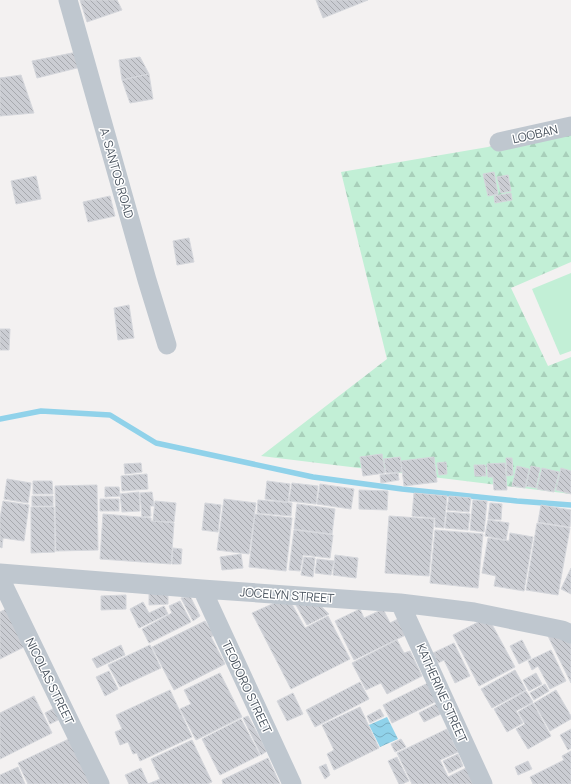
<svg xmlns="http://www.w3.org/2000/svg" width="571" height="784" font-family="Manrope,sans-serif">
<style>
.forest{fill:url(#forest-firs)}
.pitch{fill:#c2efd6}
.water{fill:url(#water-waves)}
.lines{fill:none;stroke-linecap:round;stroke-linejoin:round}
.stream{stroke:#90d2ea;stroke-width:5.5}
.building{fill:url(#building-back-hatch);stroke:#d5d7dc}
.minor{stroke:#bfc7cf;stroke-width:19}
.labels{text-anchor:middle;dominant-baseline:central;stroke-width:3;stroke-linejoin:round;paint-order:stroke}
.street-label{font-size:12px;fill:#49535e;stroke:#fff}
</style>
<defs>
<pattern id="forest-firs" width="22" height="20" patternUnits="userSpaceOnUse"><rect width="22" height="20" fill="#c2efd6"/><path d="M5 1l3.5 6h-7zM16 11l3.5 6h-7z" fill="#a8cfba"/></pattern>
<pattern id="water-waves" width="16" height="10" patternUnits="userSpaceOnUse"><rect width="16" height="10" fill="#90d2ea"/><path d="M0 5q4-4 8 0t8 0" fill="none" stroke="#78adc1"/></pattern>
<pattern id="building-back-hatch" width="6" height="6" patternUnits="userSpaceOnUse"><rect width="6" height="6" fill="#cbcdd3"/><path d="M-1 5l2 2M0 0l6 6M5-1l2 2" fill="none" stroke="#a7a9ae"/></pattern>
</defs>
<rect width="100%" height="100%" fill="#f3f1f1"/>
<path class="forest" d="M571,133V262L511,288L548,366L571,357V494L261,456L387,359L341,172Z"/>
<path class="pitch" d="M571,273V351L560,355L532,289Z"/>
<path class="water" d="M387,717L398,739L380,747L369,725Z"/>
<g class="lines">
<path class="stream" d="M0,419L41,411L110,415L156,443L313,477L402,489L517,501L571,505"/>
</g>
<path class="building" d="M80,0H117L122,10L87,22Z
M316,0H368L323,18Z
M77,52L81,67L37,78L32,61Z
M140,57L149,74L122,80L119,60Z
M149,74L153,99L130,103L122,80Z
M21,75L34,113L0,116V78Z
M494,172L498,194L488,196L483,174Z
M508,175L511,191L501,193L497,177Z
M36,176L41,199L16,204L11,181Z
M511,193L512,200L495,203L494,196Z
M110,196L115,216L88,222L83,202Z
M189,238L194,262L177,265L173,241Z
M129,305L134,338L118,340L114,308Z
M0,329H10L9,350H0Z
M382,454L385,473L363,476L360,457Z
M400,457L402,472L386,473L384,459Z
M434,457L437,482L404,486L401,461Z
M506,458H512L513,475L507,476Z
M446,462L447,474L439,475L437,463Z
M141,463L142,472L125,474L124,464Z
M505,463L507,490H494L493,477H488L487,464Z
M474,465H485L486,476H475Z
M517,466L529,469L525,488L512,486Z
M531,466L540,468L536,488L526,486Z
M542,468L559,472L554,492L537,489Z
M561,468L571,471V494L556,490Z
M398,473L399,480L381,483L380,475Z
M147,474L148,489L122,491L121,476Z
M7,479L31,483L28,503L4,499Z
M33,481H52L53,494H33Z
M267,481L290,484L288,502L265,499Z
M292,483L318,486L316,504L289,501Z
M320,484L354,489L351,509L317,504Z
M97,485L98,550L56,551L55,486Z
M105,487H119L120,496L105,497Z
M359,490L388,491L387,510L359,509Z
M139,492L140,511L122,512L120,494Z
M152,492L154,506H150L151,516L142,517L140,493Z
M414,493L447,496L444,528L435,527V518L412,516Z
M32,496H53V506H32Z
M449,496L471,498L469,512L447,510Z
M100,499H119V511H100Z
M224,499L256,503L249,554L217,550Z
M258,500L292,503L291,516L257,513Z
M473,500L487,501L484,532L470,530Z
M3,501L29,505L24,541L3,538L2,548L0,547V518Z
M155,501L176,503L174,522L153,521Z
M205,503L221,505L218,532L202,530Z
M490,503L502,504L501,520L488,519Z
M297,504L335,509L332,534L294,529Z
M541,505L571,510L570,527L538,522Z
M31,507H54L55,552L31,553Z
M447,512L470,514L468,530L445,528Z
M103,514L151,518V521L174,523L171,564L100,559Z
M255,514L292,518L286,571L249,567Z
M389,516L434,519L429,576L385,573Z
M488,520L509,523L506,540L485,536Z
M537,523L570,528L558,595L526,590Z
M294,530L333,535L330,558L303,555L300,571L289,570Z
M435,530L483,534L478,588L430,583Z
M510,533L533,537L524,591L494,586L496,576L482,573L488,538L509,541Z
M173,548L182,549L181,564H172Z
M241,554L243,568L222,570L220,557Z
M335,555L358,558L356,578L333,575Z
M304,557L315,558L313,577L301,575Z
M317,559L334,561L331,575L315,573Z
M571,568V594L561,589Z
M149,593H168V604L149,605Z
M126,595V609L101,610V596Z
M190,596L200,616L193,621L181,598Z
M288,597L305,628L328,616L350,659L291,689L252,613Z
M180,601L191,622L149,643L142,629L172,613L169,606Z
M143,602L149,613L164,606L168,614L139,628L130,609Z
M317,602L329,614L307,625L296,605Z
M8,608L26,646L0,659V612Z
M360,609L364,618L383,609L390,623L404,616L412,632L354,660L335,621Z
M488,617L515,667L479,686L453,635Z
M205,621L214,635L211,637L225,664L174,690L152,647Z
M545,630L571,643V683Z
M397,640L404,653L410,651L422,676L387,694L381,683L366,690L352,663Z
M522,640L531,658L519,664L510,646Z
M454,643L470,676L455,683L444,660L438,663L433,653Z
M121,645L125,655L97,668L92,659Z
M150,645L161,668L120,687L108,665Z
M551,650L566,681L550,689L538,666L532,670L528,661Z
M515,670L526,690L492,708L481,689Z
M109,671L118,689L105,696L96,677Z
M220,673L242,717L196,740L180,709L191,704L184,690Z
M536,673L542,684L529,691L523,680Z
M360,682L369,699L315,727L306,710Z
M428,683L437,701L392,723L383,705Z
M545,684L549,691L534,700L530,693Z
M170,690L192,737L140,761L137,753L133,754L128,742L120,745L115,732L122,729L116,715Z
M556,690L571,716V719L550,731L534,703Z
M526,691L533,702L516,711L523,723L507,732L494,709Z
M293,693L303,714L287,721L277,701Z
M34,696L52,733L0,759V713Z
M440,702L445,712L424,722L419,713Z
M533,703L551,736L528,749L516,729L525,724L518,712Z
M56,707L62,718L50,724L45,713Z
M360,707L379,748L334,770L327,754L334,750L322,725Z
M380,709L384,716L370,723L367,716Z
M248,716L267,751L261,755L243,718Z
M241,719L260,755L220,775L202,739Z
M447,729L458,752L440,760L448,777L466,768L474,784H412L397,753Z
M571,729V748L568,750L560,735Z
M73,737L91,784H28L18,763Z
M401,739L406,747L395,752L391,744Z
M192,740L212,782L207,784H148L160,779L151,759Z
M571,751V784H533L530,777L564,760L562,756Z
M458,754L463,766L449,773L443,761Z
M397,757L409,781L402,784H399L388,761Z
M268,758L280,784H223L222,780Z
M528,761L532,769L518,775L515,767Z
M326,764L330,775L325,779L319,767Z
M18,767L25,784H0V775Z
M141,768L148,784H129L125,775Z"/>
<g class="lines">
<path class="minor" d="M68,0L147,280L167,345
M499,142L571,126
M0,573L202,589L400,603L474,612L562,630L571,634
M0,578L100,784
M202,589L292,784
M400,603L483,784"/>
</g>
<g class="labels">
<g class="street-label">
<text transform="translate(535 134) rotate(-13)">LOOBAN</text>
<text transform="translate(117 173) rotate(74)">A. SANTOS ROAD</text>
<text transform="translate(287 595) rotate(4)">JOCELYN STREET</text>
<text transform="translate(50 681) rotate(64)">NICOLAS STREET</text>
<text transform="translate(247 687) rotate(65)">TEODORO STREET</text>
<text transform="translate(442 693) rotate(66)">KATHERINE STREET</text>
</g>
</g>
</svg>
